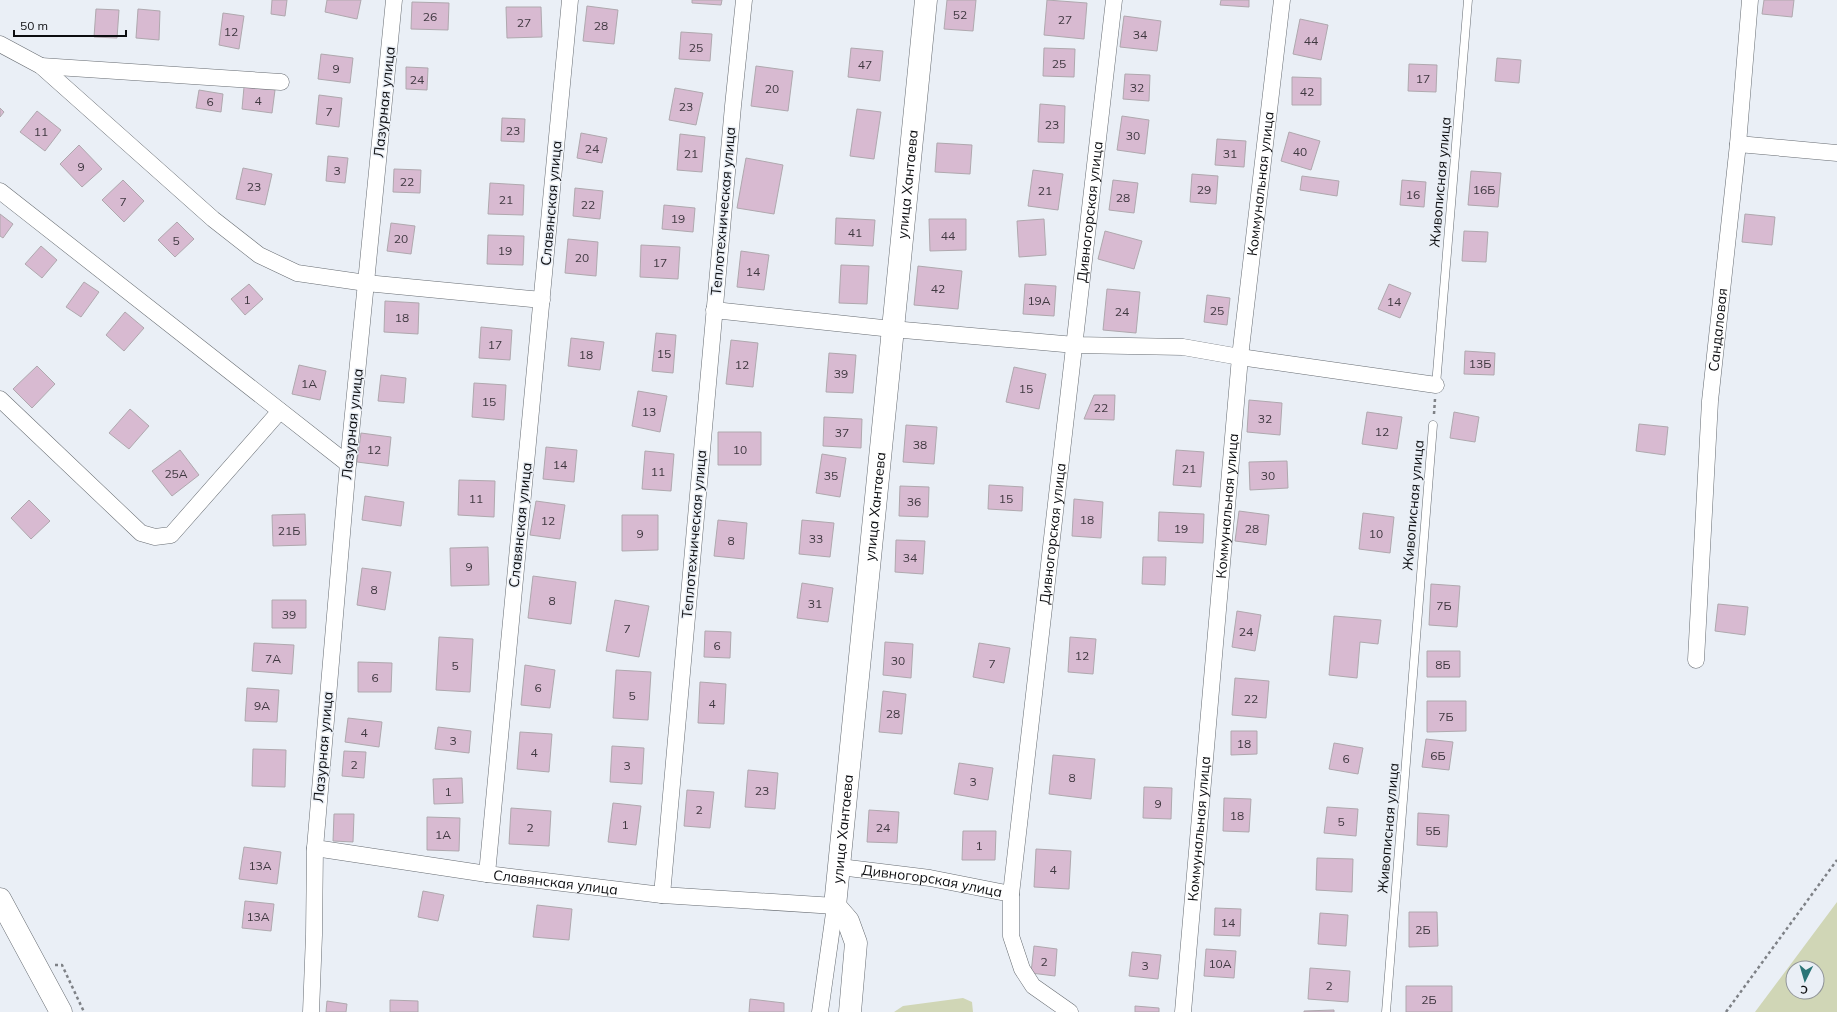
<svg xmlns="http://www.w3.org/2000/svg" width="1837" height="1012" font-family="Mulish,sans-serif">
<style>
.green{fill:#d0d6b6;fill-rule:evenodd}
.building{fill:#d8bad1;stroke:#afa8ae}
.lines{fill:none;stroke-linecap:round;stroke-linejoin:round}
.lane-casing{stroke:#676c72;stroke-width:9}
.street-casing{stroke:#676c72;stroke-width:17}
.secondary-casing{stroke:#676c72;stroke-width:23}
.path{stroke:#7e8186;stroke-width:2.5;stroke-dasharray:3 3;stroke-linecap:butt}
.lane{stroke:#fff;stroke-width:8}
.street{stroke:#fff;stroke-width:16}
.secondary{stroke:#fff;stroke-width:22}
.labels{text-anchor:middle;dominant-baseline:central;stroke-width:3;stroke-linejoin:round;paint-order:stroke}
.number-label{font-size:12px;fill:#3f3840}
.street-label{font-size:14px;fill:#0c0d10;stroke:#eaeff6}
</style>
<rect width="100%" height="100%" fill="#eaeff6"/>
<path class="green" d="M1837,902V1012H1755ZM1793,968H1817V992H1793Z
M963,998L972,1002L973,1012H894L903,1006Z"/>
<path class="building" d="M272,0H287L285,16L271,14Z
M327,0H361L357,19L325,12Z
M692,0H722L721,5L692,3Z
M947,0H976L973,31L944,29Z
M1047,0L1087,3L1084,39L1044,35Z
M1221,0H1249V7L1220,5Z
M1764,0H1794L1792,17L1762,14Z
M412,2L449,3L448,30L411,29Z
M587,6L618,10L614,44L583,41Z
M506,7H541L542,37L507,38Z
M96,9L119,10L117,38L94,37Z
M138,9L160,11L159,40L136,38Z
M223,13L244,16L239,49L219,45Z
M1124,16L1161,21L1157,51L1120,47Z
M1300,19L1328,25L1321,60L1293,54Z
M681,32L712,34L710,61L679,59Z
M851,48L883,51L880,81L848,77Z
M1044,48L1075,49L1074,77L1043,76Z
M321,54L353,58L350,83L318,79Z
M1497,58L1521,60L1519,83L1495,81Z
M1409,64L1437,65L1436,92L1408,91Z
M756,66L793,71L788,111L751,106Z
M406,67L428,68L427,90L406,89Z
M1125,74L1150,75L1149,101L1123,99Z
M1292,77L1321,78V105H1292Z
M244,87L275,90L272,113L242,109Z
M675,88L703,93L696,125L669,120Z
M199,90L223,94L221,112L196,108Z
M319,95L342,98L339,127L316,124Z
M1040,104L1065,106L1064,143L1038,142Z
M0,108L4,112L0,117Z
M857,109L881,112L874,159L850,156Z
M37,111L61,130L45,151L20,132Z
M1122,116L1149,120L1145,154L1117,150Z
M502,118L525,119L524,142L501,141Z
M1289,132L1320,141L1311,170L1281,161Z
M581,133L607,138L602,163L577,158Z
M680,134L705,137L702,172L677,170Z
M1217,139L1246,141L1244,167L1215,165Z
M937,143L972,145L970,174L935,172Z
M79,145L102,169L82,187L60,164Z
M328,156L348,158L345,183L326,181Z
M746,158L783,165L774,214L737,208Z
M243,168L272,174L265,205L236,199Z
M394,169L421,170L420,193L393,192Z
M1033,170L1063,174L1058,210L1028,206Z
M1471,171L1501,173L1498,207L1468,205Z
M1192,174L1218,176L1216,204L1190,202Z
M1302,176L1339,181L1337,196L1300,190Z
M123,180L144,201L124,222L102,200Z
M1113,180L1138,183L1134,213L1109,210Z
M1402,180L1426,182L1424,207L1400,205Z
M490,183L524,185L523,215L488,214Z
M575,188L603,191L600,219L573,216Z
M664,205L695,208L693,232L662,229Z
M0,214L13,224L3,238L0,236Z
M1745,214L1775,217L1772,245L1742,242Z
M836,218L875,220L873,246L835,244Z
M929,219H966V250L930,251Z
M1044,219L1046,255L1019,257L1017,221Z
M177,222L194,239L175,257L158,240Z
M391,223L415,226L411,254L387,251Z
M1105,231L1142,241L1134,269L1098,259Z
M1464,231L1488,232L1486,262L1462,261Z
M488,235L524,236L523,265L487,264Z
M568,239L598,242L596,276L565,273Z
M641,245L680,247L678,279L640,277Z
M41,246L57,260L42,278L25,264Z
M741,251L769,255L764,290L737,287Z
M841,265L869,266L867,304L839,303Z
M918,266L962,271L958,309L914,305Z
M84,282L99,292L81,317L66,307Z
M249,284L263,299L245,315L231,299Z
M1025,284L1056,286L1054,316L1023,314Z
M1389,284L1411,293L1400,318L1378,309Z
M1107,289L1140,292L1136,333L1103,330Z
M1207,295L1230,298L1227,325L1204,322Z
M385,301L419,303L418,334L384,332Z
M125,312L144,328L124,351L106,335Z
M481,327L512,330L510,360L479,358Z
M656,333L676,335L673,373L652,371Z
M571,338L604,342L600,370L568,366Z
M731,340L758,343L753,387L726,384Z
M1465,351L1495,353L1494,375L1464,374Z
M829,353L856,355L853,393L826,392Z
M299,365L326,371L320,400L292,394Z
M37,366L55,384L32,408L13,389Z
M1014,367L1046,374L1039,409L1006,402Z
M381,375L406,378L404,403L378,401Z
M474,383L506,385L504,420L472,417Z
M638,391L667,396L660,432L632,426Z
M1094,395H1115L1114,420L1084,419Z
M1249,400L1282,403L1280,435L1247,432Z
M130,409L149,426L129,449L109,433Z
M1367,412L1402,417L1397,449L1362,444Z
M1454,412L1479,417L1475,442L1450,438Z
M824,417L862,419L861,448L823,446Z
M1639,424L1668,427L1665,455L1636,451Z
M906,425L937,427L934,464L903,462Z
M718,432H761V465H718Z
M361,433L391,437L388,466L357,462Z
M546,447L577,450L574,482L543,479Z
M180,450L199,475L172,496L152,471Z
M1176,450L1204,452L1201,487L1173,485Z
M645,451L674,454L671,491L642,489Z
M822,454L846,458L840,497L816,493Z
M1287,461L1288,488L1250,490L1249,462Z
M459,480L495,481L494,517L458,515Z
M989,485L1023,487L1022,511L988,509Z
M900,486L929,487L928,517L899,516Z
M365,496L404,502L401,526L362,520Z
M1074,499L1103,502L1101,538L1072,536Z
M29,500L50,521L31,539L11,518Z
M536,501L565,505L560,539L530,535Z
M1239,511L1269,515L1266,545L1235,541Z
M1159,512L1204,514L1203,543L1158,541Z
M1363,513L1394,517L1390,553L1359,549Z
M305,514L306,545L273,546L272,515Z
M622,515H658V550L622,551Z
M718,520L747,523L744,559L714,556Z
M802,520L834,523L830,557L799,554Z
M896,540L925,541L923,574L895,572Z
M488,547L489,585L451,586L450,548Z
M1143,557H1166L1165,585L1142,584Z
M362,568L391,572L385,610L357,605Z
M533,576L576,582L571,624L528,618Z
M802,583L833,588L828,622L797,618Z
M1431,584L1460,586L1457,627L1429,625Z
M272,600H306V628H272Z
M615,600L649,606L639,657L606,651Z
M1718,604L1748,607L1745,635L1715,631Z
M1237,611L1261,615L1255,651L1232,647Z
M1334,616L1381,620L1378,644L1360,642L1357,678L1329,675Z
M705,631L731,632L730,658L704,657Z
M439,637L473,639L470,692L436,690Z
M1070,637L1096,639L1093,674L1068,672Z
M885,642L913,644L911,678L883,675Z
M254,643L294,645L292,674L252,671Z
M979,643L1010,648L1004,683L973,677Z
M1427,651H1460V677H1427Z
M358,662L392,663L391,692H358Z
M525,665L555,670L550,708L521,705Z
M616,670L651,672L648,720L613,718Z
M1235,678L1269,681L1266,718L1232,715Z
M700,682L726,684L724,724L698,723Z
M247,688L279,690L277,722L245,721Z
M883,691L906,694L902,734L879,732Z
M1427,701H1466V731L1427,732Z
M348,718L382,722L379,747L345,742Z
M438,727L471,731L469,753L435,749Z
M1231,731H1257V754L1231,755Z
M520,732L552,734L549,772L517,769Z
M1426,739L1453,742L1449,770L1422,767Z
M1334,743L1363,748L1358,774L1329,769Z
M612,746L644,748L642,784L610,782Z
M253,749L286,750L285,787L252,786Z
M344,751L366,752L364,778L342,776Z
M1053,755L1095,759L1091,799L1049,794Z
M959,763L993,768L988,800L954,794Z
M748,770L778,773L775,809L745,807Z
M462,778L463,803L434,804L433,779Z
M1144,787L1172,788L1171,819L1143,818Z
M687,790L714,792L710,828L684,826Z
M1224,798L1251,799L1249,832L1223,831Z
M613,803L641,806L636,845L608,842Z
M1327,807L1358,809L1356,836L1324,833Z
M511,808L551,811L549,846L509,844Z
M869,810L899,812L897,843L867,842Z
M1418,813L1449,815L1447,847L1417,845Z
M334,814H354L353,842L333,841Z
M427,817L460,818L459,851L427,850Z
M963,831H996L995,860H962Z
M244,847L281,852L277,884L239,879Z
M1036,849L1071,851L1069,889L1034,887Z
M1317,858L1353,859L1352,892L1316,890Z
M423,891L444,895L438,921L418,917Z
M245,901L274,904L271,931L242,928Z
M537,905L572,909L569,940L533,937Z
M1215,908L1241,909L1240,936L1214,935Z
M1409,912H1437L1438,946L1409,947Z
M1320,913L1348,915L1346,946L1318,944Z
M1034,946L1057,949L1055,976L1031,973Z
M1206,949L1236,951L1234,978L1204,976Z
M1132,952L1161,955L1158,979L1129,976Z
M1310,968L1350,971L1348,1002L1308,999Z
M1406,986H1452V1012H1406Z
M750,999L784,1003V1012H749Z
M390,1000L418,1001V1012H390Z
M327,1001L347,1004L346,1012H326Z
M1135,1006L1159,1008V1012H1135Z
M1334,1010V1012H1304V1011Z"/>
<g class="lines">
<defs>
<path id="lane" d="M1436,385L1468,0
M1386,1012L1433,425"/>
<g id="street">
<path d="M394,0L348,464L315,848L487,874"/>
<path id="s1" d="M570,0L487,874L662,895"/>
<path d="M744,0L733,106L662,895L835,906L820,1012"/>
<path d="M0,44L41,66L213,219L259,255L297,273L366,283L542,300"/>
<path d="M41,66L281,82"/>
<path d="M1738,144L1837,153"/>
<path d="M0,191L348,464"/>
<path d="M714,310L892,329L1075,345L1183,347L1240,357L1436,385"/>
<path d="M0,399L141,533L155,537L171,535L280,411"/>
<path id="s2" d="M1696,660L1710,401L1738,144L1750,0"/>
<path id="s3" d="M840,867L930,878L1011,894L1114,0"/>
<path d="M1011,894V936L1022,969L1033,986L1070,1012"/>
<path d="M311,1012L314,935L315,848"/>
<path id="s4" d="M1183,1012L1240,357L1282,0"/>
</g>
<g id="secondary">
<path d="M0,899L61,1012"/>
<path id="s5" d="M850,1012L856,943L848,921L835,906L926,0"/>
</g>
</defs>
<use href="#lane" class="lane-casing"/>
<use href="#street" class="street-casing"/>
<use href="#secondary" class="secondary-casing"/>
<path class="path" d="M1434,414L1435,399
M55,965H62L84,1012
M1726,1012L1837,860"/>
<use href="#lane" class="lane"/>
<use href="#street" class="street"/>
<use href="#secondary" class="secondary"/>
</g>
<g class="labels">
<g class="number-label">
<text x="960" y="14">52</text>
<text x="430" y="16">26</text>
<text x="1065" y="19">27</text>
<text x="524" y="22">27</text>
<text x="601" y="25">28</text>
<text x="231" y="31">12</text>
<text x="1140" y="34">34</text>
<text x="1311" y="40">44</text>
<text x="696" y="47">25</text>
<text x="1059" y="63">25</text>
<text x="865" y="64">47</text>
<text x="336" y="68">9</text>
<text x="1423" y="78">17</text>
<text x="417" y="79">24</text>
<text x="1137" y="87">32</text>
<text x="772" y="88">20</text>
<text x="1307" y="91">42</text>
<text x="258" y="100">4</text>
<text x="210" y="101">6</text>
<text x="686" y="106">23</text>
<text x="329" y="111">7</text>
<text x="1052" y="124">23</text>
<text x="513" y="130">23</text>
<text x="41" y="131">11</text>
<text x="1133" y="135">30</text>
<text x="592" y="148">24</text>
<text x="1300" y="151">40</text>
<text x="691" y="153">21</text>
<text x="1230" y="153">31</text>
<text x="81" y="166">9</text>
<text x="337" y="170">3</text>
<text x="407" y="181">22</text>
<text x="254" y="186">23</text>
<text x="1204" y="189">29</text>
<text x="1484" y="189">16Б</text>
<text x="1045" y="190">21</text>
<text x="1413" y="194">16</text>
<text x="1123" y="197">28</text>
<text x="506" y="199">21</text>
<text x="123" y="201">7</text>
<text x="588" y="204">22</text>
<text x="678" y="218">19</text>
<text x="855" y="232">41</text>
<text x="948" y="235">44</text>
<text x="401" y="238">20</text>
<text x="176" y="240">5</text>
<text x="505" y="250">19</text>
<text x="582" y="257">20</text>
<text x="660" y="262">17</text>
<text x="753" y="271">14</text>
<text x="938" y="288">42</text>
<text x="247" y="299">1</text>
<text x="1039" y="300">19А</text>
<text x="1394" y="301">14</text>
<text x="1217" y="310">25</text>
<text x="1122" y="311">24</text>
<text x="402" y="317">18</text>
<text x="495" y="344">17</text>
<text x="664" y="353">15</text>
<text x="586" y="354">18</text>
<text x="1480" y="363">13Б</text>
<text x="742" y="364">12</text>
<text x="841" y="373">39</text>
<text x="309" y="383">1А</text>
<text x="1026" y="388">15</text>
<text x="489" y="401">15</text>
<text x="1101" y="407">22</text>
<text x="649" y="411">13</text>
<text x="1265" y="418">32</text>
<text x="1382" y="431">12</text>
<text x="842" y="432">37</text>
<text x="920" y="444">38</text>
<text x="374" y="449">12</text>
<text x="740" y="449">10</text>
<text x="560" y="464">14</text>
<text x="1189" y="468">21</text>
<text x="658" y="471">11</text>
<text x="176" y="473">25А</text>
<text x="831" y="475">35</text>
<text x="1268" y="475">30</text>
<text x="476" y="498">11</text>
<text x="1006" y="498">15</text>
<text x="914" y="501">36</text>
<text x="1087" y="519">18</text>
<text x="548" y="520">12</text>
<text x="1181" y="528">19</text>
<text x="1252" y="528">28</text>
<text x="289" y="530">21Б</text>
<text x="640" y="533">9</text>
<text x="1376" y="533">10</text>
<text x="816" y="538">33</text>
<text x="731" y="540">8</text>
<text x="910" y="557">34</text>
<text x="469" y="566">9</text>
<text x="374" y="589">8</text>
<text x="552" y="600">8</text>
<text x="815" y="603">31</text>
<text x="1444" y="605">7Б</text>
<text x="289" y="614">39</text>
<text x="627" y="628">7</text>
<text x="1246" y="631">24</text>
<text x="717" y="645">6</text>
<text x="1082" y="655">12</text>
<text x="273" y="658">7А</text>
<text x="898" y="660">30</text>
<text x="992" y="663">7</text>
<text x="1443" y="664">8Б</text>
<text x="455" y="665">5</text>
<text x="375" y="677">6</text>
<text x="538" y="687">6</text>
<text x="632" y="695">5</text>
<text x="1251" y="698">22</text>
<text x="712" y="703">4</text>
<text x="262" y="705">9А</text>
<text x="893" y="713">28</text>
<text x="1446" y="716">7Б</text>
<text x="364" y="732">4</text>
<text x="453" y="740">3</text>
<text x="1244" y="743">18</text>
<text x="534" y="752">4</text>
<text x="1438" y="755">6Б</text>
<text x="1346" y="758">6</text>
<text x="354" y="764">2</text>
<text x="627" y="765">3</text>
<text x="1072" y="777">8</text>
<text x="973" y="781">3</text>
<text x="762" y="790">23</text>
<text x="448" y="791">1</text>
<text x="1158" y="803">9</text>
<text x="699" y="809">2</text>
<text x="1237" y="815">18</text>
<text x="1341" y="821">5</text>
<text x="625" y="824">1</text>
<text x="530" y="827">2</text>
<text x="883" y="827">24</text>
<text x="1433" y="830">5Б</text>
<text x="443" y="834">1А</text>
<text x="979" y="845">1</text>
<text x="260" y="865">13А</text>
<text x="1053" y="869">4</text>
<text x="258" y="916">13А</text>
<text x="1228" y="922">14</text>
<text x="1423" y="929">2Б</text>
<text x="1044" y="961">2</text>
<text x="1220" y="963">10А</text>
<text x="1145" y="965">3</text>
<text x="1329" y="985">2</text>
<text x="1429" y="999">2Б</text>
</g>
<g class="street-label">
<text transform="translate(384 102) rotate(-84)">Лазурная улица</text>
<text transform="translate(1440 182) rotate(-85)">Живописная улица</text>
<text stroke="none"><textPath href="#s4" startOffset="832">Коммунальная улица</textPath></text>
<text stroke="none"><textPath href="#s5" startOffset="838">улица Хантаева</textPath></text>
<text transform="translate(551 203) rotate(-85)">Славянская улица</text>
<text transform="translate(723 211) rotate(-85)">Теплотехническая улица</text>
<text stroke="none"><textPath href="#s3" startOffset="860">Дивногорская улица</textPath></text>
<text stroke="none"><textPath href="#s2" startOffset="331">Сандаловая</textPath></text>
<text transform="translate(352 424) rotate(-84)">Лазурная улица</text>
<text stroke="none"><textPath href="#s4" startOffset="508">Коммунальная улица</textPath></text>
<text transform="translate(1413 505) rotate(-85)">Живописная улица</text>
<text stroke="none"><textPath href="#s5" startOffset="514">улица Хантаева</textPath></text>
<text transform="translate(520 525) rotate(-84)">Славянская улица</text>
<text transform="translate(694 534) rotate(-85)">Теплотехническая улица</text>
<text stroke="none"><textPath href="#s3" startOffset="536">Дивногорская улица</textPath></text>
<text transform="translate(323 747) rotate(-85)">Лазурная улица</text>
<text stroke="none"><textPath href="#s4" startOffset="184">Коммунальная улица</textPath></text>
<text transform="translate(1388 828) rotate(-85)">Живописная улица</text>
<text stroke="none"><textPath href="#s5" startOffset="190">улица Хантаева</textPath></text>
<text stroke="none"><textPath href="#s3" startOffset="93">Дивногорская улица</textPath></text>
<text stroke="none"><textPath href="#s1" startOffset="947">Славянская улица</textPath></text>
</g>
</g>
<g transform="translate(1805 980) rotate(185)"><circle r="19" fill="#eaeff6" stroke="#91959a"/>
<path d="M0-3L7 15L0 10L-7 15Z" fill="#2b7577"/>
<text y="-6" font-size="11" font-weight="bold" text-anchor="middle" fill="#0c0d10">С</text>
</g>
<path d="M14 30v6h112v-6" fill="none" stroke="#0c0d10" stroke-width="2"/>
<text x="20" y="30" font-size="12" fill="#0c0d10" stroke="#eaeff6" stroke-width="3" paint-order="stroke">50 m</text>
</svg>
